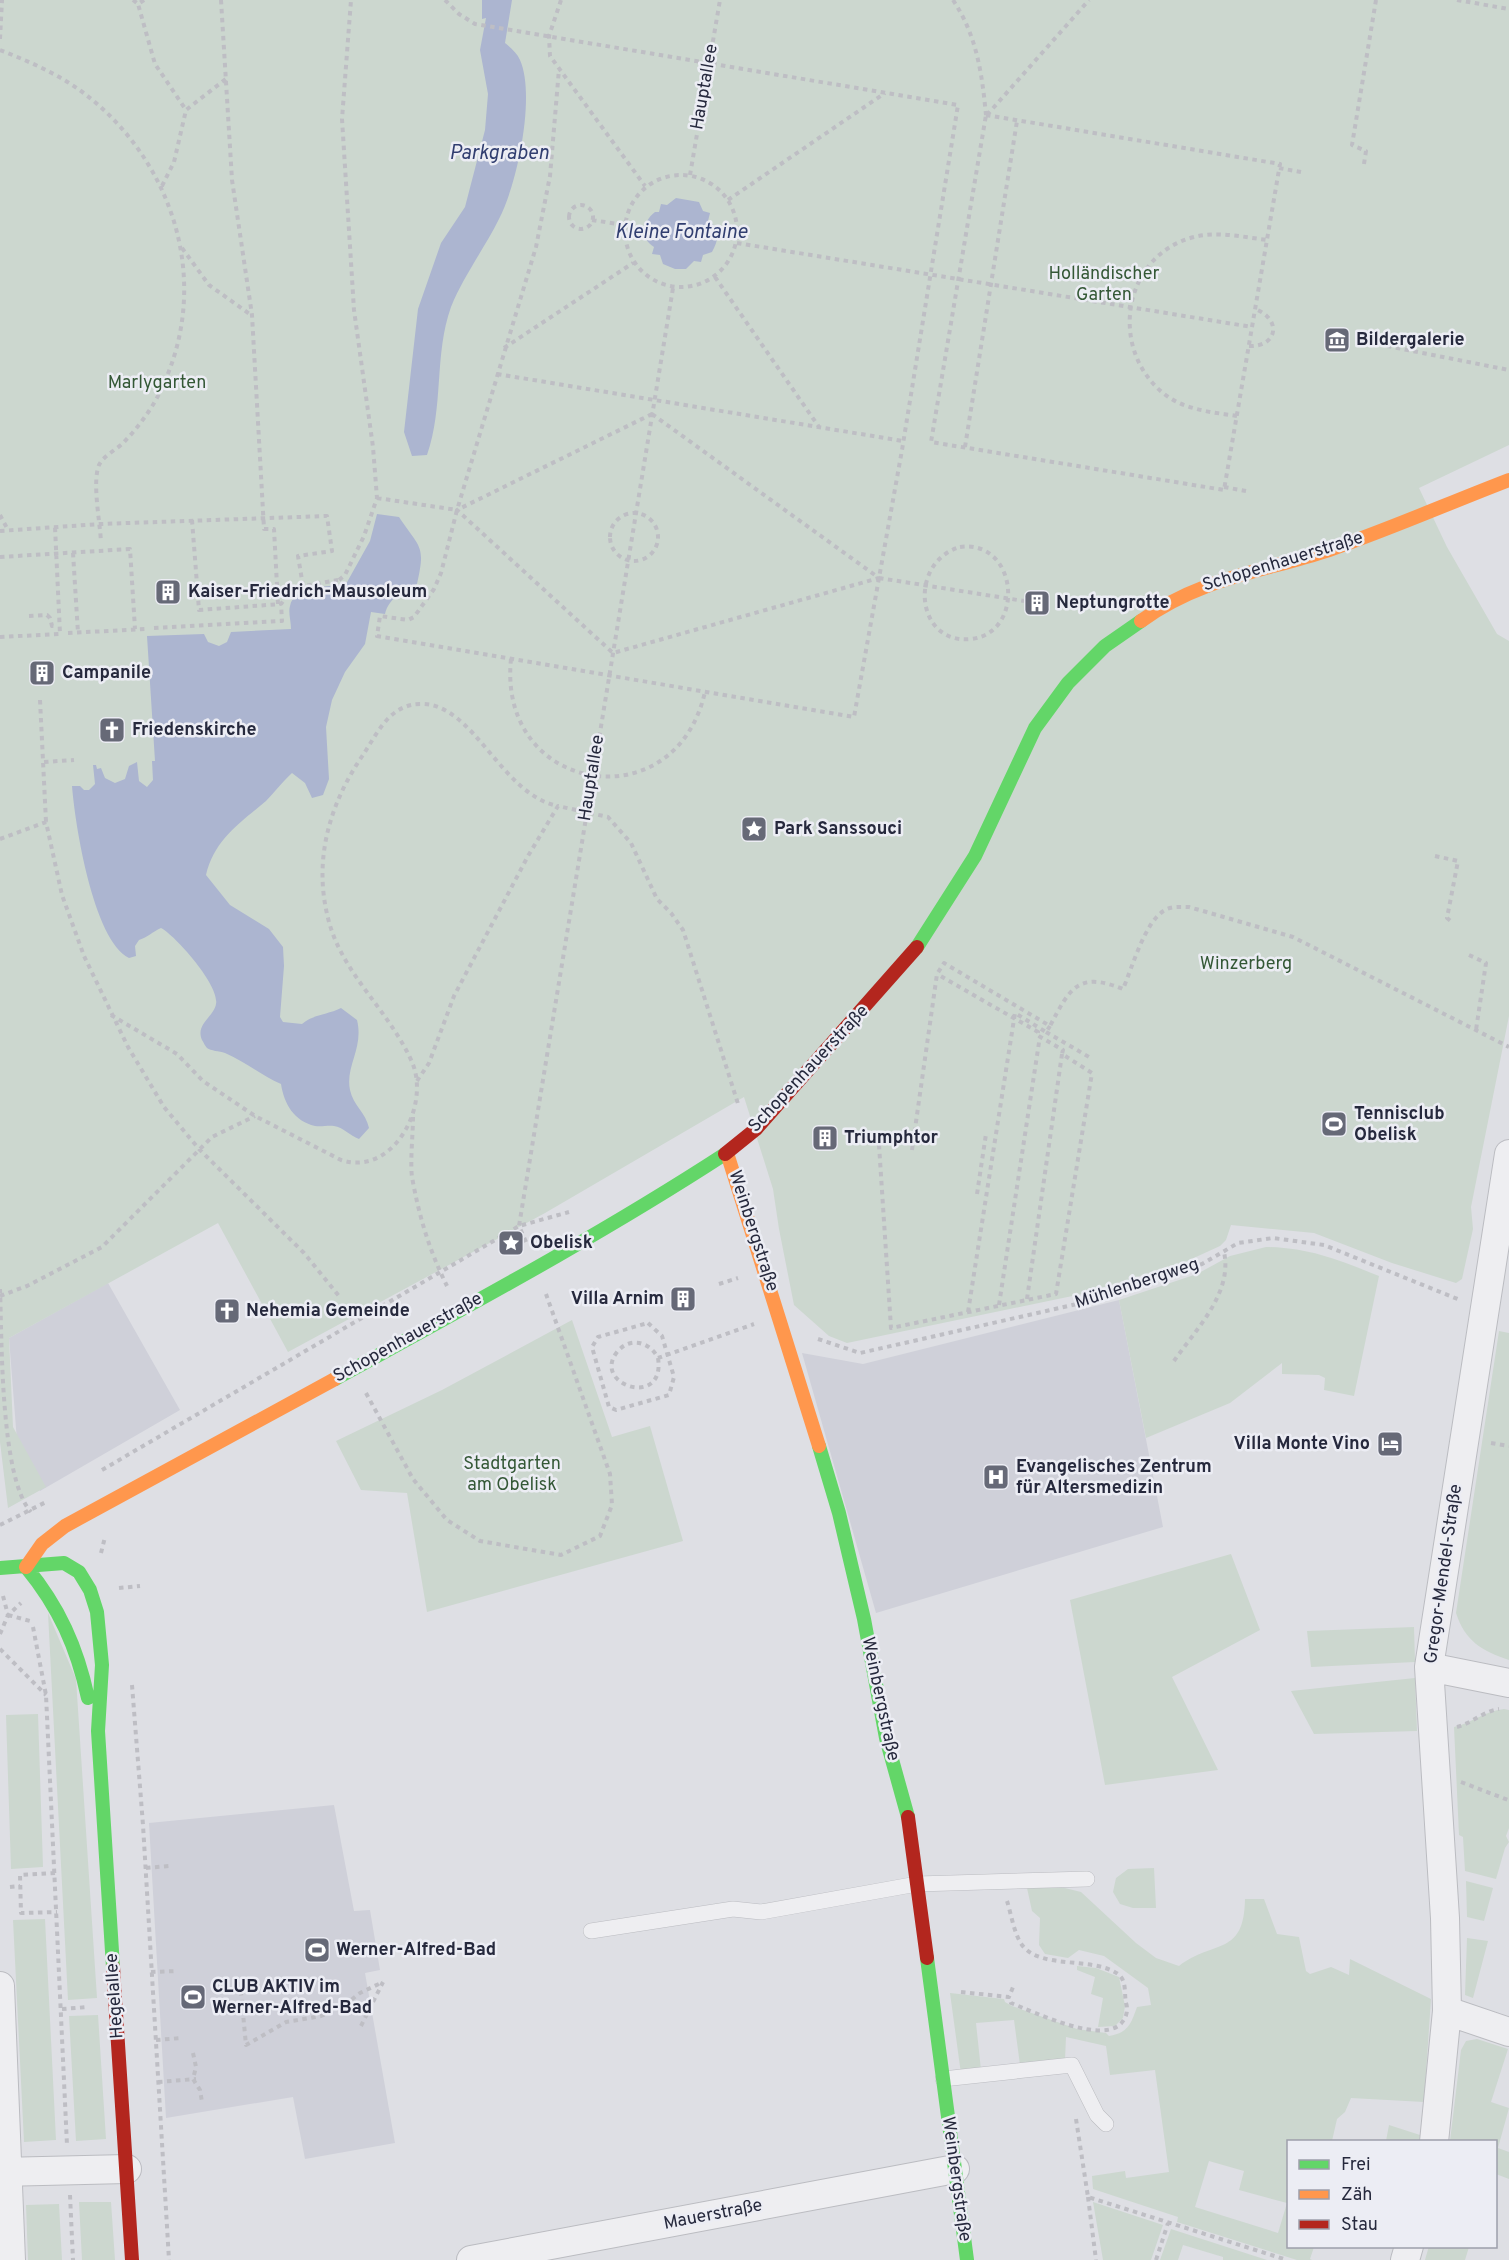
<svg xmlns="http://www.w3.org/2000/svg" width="1509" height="2260" font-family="Overpass,sans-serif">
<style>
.built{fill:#cfd0d9}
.green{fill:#ccd7cf;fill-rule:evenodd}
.water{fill:#acb5d0}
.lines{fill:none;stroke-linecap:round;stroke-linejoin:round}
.lane-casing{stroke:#bbbcc1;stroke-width:16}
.street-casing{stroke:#bbbcc1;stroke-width:30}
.path{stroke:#bebec4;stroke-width:4;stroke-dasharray:4.5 4.5;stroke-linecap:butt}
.lane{stroke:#eeeef1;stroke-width:15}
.street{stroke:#eeeef1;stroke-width:28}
.fast{stroke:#63d668;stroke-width:14}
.slow{stroke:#ff974d;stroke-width:14}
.jam{stroke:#b3261e;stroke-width:14}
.labels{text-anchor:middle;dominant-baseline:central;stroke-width:5;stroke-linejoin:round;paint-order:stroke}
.street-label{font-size:18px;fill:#26293d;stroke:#ecedf4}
.park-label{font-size:18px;fill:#345836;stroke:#ecedf4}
.poi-label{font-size:18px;font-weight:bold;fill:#26293d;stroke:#ecedf4;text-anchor:start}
.water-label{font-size:20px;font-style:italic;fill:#313e70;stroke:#ecedf4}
</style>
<rect width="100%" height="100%" fill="#dedfe4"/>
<path class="built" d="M108,1283L180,1410L40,1491L18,1454L9,1338Z
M1119,1300L1163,1527L876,1613L802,1353L863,1364Z
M334,1805L354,1911L370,1910L380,1970L365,1973L395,2143L305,2159L293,2097L166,2118L149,1823Z"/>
<path class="green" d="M0,0H1509V445L1419,488L1447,547L1497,634L1509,641V1016L1471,1207L1473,1229L1462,1279L1456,1283L1392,1263L1314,1233L1231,1225L1226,1240L1220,1246L1185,1262L1082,1294L847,1343L829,1336L794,1305L779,1229L773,1189L744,1097L545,1213L288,1352L218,1223L9,1338L13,1427L46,1487L8,1508L0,1442Z
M1266,1247C1310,1248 1339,1260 1379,1276L1354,1396L1324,1390L1325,1378L1319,1375L1282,1374V1363L1230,1403L1146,1438L1119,1300L1197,1274L1230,1256Z
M572,1320L612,1437L650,1426L683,1541L427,1612L407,1493L361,1490L336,1441L442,1390Z
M1499,1331L1509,1333V1660C1482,1651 1465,1641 1456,1613Z
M1231,1554L1260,1630L1172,1677L1218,1770L1105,1785L1070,1600Z
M48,1613L76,1679L97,1998L68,2000Z
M1414,1627L1415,1662L1311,1667L1307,1631Z
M1415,1678L1417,1731L1314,1734L1291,1691Z
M1504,1709L1509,1710V1828L1506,1836L1509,1842L1505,1848L1496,1879L1465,1871L1463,1837L1459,1835L1454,1727C1472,1723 1485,1711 1504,1709Z
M38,1714L43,1867L11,1869L6,1715Z
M1154,1868L1156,1908H1133L1120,1904L1113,1892L1116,1878L1128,1869Z
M1466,1881L1493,1888L1484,1921L1467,1917Z
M1057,1886L1081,1892L1136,1943L1156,1958L1179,1966C1214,1939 1244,1957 1245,1899H1264L1277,1934L1299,1937L1306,1971L1310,1974L1331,1967L1349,1975L1350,1959L1431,1999L1424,2102L1351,2098L1345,2112L1337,2119L1332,2141L1288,2142V2246L1314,2247L1310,2259L1312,2260H1297L1177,2222L1178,2217L1093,2189L1092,2176L1125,2171L1126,2178L1169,2172L1155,2070L1110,2075L1106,2046L1066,2037L1065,2060L1020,2065L1014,2020L976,2023L981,2070L961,2074L950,1993L1004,1999L1005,2002L1012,2006L1077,2029L1106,2033L1109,2036C1128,2033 1131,2024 1137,2007L1151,2005L1148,1988L1104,1956L1079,1950L1068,1958L1045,1954L1039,1945L1040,1918L1032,1911L1027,1888ZM1209,2161L1244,2171L1239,2190L1287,2203L1278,2233L1195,2207Z
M45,1919L56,2140L24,2142L13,1920Z
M1467,1938L1488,1941L1473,1998L1465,1995Z
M1077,1966L1096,1968L1119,1977L1125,2006L1123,2018L1115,2026L1098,2027L1103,1998L1091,1994L1095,1977L1077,1970Z
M98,2015L106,2139L76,2141L69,2016Z
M1477,2039L1508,2049L1491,2102L1509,2108L1498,2148L1509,2152V2179L1496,2174V2142L1450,2141L1461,2050L1466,2041Z
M1389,2125L1420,2135L1419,2141H1386Z
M79,2202H111L115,2260H82Z
M1093,2202L1163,2225L1151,2260H1103Z
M59,2204L62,2260H28L26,2205Z
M1171,2229L1267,2260H1223V2257L1183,2245L1178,2260H1160Z
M1429,2246H1469V2247L1465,2260H1425Z"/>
<path class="water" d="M482,0H512L505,43C511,48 517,53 520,60C536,96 517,185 499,219C484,249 463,277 451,307C434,354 444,407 427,455L412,456L404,432L418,309L441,243L465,207L485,130L488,94L480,50L486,18L482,19Z
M676,198L699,202L703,211L710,213L708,221C722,228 718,241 712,252L703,255L701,262L694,261L686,269H675L663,264L660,255L652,254L654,247C639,238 643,221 655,212H659L661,204L667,205Z
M377,514L399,517C420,549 426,544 417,584C403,590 389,598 385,614L371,612L365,644L345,672L332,700L326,727L329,779L323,795L312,798L305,783L292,773C282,782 275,792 266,801C240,823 214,840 206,875L230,905L269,929L283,947L284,966L280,1017L283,1022L302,1024C314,1014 327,1015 341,1008L357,1020C364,1048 345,1066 350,1090C353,1105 366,1113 369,1128L359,1139C350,1136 343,1127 334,1126C328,1125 322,1127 315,1126C294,1121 284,1104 281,1084C261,1075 244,1061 225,1053C219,1051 211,1051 207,1048C205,1046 204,1043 202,1040C195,1024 214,1017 216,1004C220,986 176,936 161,928C152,932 148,937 139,940L135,946L136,956L129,958C93,940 75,824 72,786H80L84,790H89L95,784L93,765H96L97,769L101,768L105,778L115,783L125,779L129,766L137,762L139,781L147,787L153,780L152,761H155L147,636L204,634L208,642L219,646L227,642L231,632L291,629C291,621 288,612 290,606C294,585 330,587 346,584L370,541Z"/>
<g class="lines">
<defs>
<path id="lane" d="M591,1931L733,1909L761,1912L917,1884L1087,1879
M943,2079L1072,2065L1097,2115L1106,2124"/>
<path id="street" d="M1429,1667L1509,1683
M0,1986L11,2260
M1447,2011L1509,2032
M1434,2142L1447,2011L1445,1918L1429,1667L1509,1154
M0,2172L127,2169
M471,2260L955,2169
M1405,2260L1409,2246"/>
</defs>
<use href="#lane" class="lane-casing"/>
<use href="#street" class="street-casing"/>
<path class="path" d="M133,0L138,4
M144,0L138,4L155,64L186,110
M221,0L232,180L252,315L264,529H274L278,604
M445,0L459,14L475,24L958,105L902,450L854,717L377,636L380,616L408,620L414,617L434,589L441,573L457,510L536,247L550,176L559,69
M561,0L549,36L550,56L645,186
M953,0C977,36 982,74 986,115
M1457,0L1509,9
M0,39L2,0
M0,50C28,61 56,73 81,91C169,156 210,272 167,376C158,400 143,422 125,441C118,449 104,455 99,465C92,482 100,522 101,542
M986,115L1280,164L1224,490L931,442Z
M987,115L1089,0
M1364,164L1366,151L1352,145L1376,0
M1279,168L1301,172
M625 231a56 56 0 1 1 112 0a56 56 0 1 1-112 0Z
M690,175L720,0
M162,186L174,162L186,110L227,78
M728,200L885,93
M569 217a12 12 0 1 1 24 0a12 12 0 1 1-24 0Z
M592,220L624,225
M737,243L1252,327
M182,248L209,285L251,315
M715,277L819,427
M1249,346C1278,347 1282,319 1255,309
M1387,346L1509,370
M504,348L633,263
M497,374L903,441
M652,414L879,578L613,653L457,510Z
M1237,416C1211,412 1184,410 1163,393C1108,348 1123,255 1194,237C1218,231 1243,237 1267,240
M965,447L1017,121
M1224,487L1246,491
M377,498L457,510
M610 537a24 24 0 1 1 48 0a24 24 0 1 1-48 0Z
M0,515L8,530
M192,520L199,610L281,604L293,588L338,580
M0,531L100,524L327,516L332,551L298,556L303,586
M960,547C1018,539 1026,633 971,639C915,645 908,562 960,547Z
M73,553L78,633
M0,557L130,549L135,629
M879,578L1024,601
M339,580L345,575L364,536L377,498L373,447L354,310L342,119L351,0
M29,616L47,615L50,618L52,626L54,625
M154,628L282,621L281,604
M68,633L146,629
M0,637L60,634L55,527
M511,659C497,794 675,823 705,692
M40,700L46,822
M44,762L74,760
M0,839L46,822L62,895L84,956L128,1047L164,1107L199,1149L304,1253L339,1296
M1435,856L1458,861L1447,918L1452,922
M1469,955L1486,963L1476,1030
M111,1015L177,1054L203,1081L255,1116L341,1160C393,1177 431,1106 412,1062C389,1010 341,973 328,918C313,859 330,803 363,755C378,732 390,704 421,704C474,703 501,795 558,806
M1046,1032L1089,1057
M417,1081L429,1063L454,996L528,856L558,806L608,817L631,843L657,899L671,913L683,930L739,1107
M413,1117C413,1133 410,1162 412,1177C419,1216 429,1250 447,1286
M879,1145L891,1328L1056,1294L1092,1073L1062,1054L1063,1050L1037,1035L1038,1032L937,974
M912,1150L937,974L944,963L1050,1026C1070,988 1078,971 1123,989C1132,968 1145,921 1165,910C1172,906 1181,907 1189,907L1293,937L1509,1047
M977,1194L986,1134
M526,1242L519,1226L673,288
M719,1284L738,1278
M0,1289C2,1338 0,1478 31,1512
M0,1296L27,1286L102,1247L212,1137L255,1116
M1027,1299L1062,1054
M999,1305L1040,1036
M968,1312L1015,1013L1046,1032L1050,1026
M350,1314L354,1321
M648,1323L662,1336L674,1377L669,1395L616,1410L609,1407L592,1347L598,1337Z
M818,1339L860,1353L1086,1302L1202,1264L1238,1243L1273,1238L1324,1245L1460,1300
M658,1358C666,1409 591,1385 617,1352C630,1336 650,1342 658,1358L754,1324
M1174,1361C1196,1329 1233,1293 1224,1252
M366,1393L413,1479L447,1520L480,1541L561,1555L600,1536L612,1505L610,1474L546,1294
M1491,1443L1509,1446
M102,1470L519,1226L569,1212
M0,1525L46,1502
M101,1553L105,1537
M119,1588L140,1586
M3,1596L8,1615
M8,1615L30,1621
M33,1627L46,1695L67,2145
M0,1634L8,1615L21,1603
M0,1649L46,1695
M132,1685L143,1825L169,2260
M1457,1727C1472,1723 1484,1711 1499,1709
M1461,1782L1508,1800L1509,1797
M146,1868L169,1866
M55,1873L20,1875L21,1913L57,1912
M10,1887L20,1886
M1007,1901C1011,1913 1014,1934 1022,1945C1041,1970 1092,1956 1118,1974C1127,1981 1124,1993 1126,2003C1128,2009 1127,2016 1123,2021C1106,2047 1034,2012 1011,2003L1009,1997
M151,1972L177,1971
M240,1982L246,2045L286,2022L321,2016L342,2007L360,1993L383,1982
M961,1992L1009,1997L1013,1987
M62,2009L88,2007
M361,2026L383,1982
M156,2040L182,2038
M193,2053L196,2067L193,2079L200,2090L202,2102
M158,2082L196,2079
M1076,2119L1088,2197L1287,2260
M70,2195L73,2260
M1088,2197L1096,2260
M1156,2260L1168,2223"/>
<use href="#lane" class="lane"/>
<use href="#street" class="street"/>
<path class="fast" d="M917,947L975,856L1035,728L1068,683L1105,646L1141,621
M335,1379C466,1307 599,1236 725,1154
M819,1446L839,1513L864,1619L886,1738L908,1817
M26,1567C59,1607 77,1647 88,1698
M0,1568L64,1563L79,1572L90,1590L97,1612L102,1665L98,1731L113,1967
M927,1958L967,2260"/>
<path class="slow" d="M1141,621C1200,578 1262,572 1329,550C1390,529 1449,503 1509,480
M727,1153L819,1446
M26,1567L42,1544L65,1526L335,1379"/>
<path class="jam" d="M725,1154L756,1129L917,947
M908,1817L927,1958
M113,1967L132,2260"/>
</g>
<defs>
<symbol id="museum-square" viewBox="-11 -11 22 22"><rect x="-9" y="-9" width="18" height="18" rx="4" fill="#666977" stroke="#ecedf4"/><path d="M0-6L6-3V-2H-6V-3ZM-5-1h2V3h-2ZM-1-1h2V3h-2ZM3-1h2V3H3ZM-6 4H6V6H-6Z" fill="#fff"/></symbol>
<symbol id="building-square" viewBox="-11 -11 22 22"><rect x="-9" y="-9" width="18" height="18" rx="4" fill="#666977" stroke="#ecedf4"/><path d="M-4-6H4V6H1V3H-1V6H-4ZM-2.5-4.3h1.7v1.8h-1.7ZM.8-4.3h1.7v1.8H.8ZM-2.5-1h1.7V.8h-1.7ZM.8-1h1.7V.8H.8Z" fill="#fff"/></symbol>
<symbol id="church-square" viewBox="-11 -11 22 22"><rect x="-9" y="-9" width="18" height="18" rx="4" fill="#666977" stroke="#ecedf4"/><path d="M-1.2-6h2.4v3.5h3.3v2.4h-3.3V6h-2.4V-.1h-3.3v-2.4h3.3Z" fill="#fff"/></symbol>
<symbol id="sight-square" viewBox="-11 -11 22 22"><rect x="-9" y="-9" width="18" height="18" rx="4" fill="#666977" stroke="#ecedf4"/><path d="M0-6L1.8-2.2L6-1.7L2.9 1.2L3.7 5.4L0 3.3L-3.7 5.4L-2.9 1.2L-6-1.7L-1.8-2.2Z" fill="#fff"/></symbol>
<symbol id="stadium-square" viewBox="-11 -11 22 22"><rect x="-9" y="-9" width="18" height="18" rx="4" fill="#666977" stroke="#ecedf4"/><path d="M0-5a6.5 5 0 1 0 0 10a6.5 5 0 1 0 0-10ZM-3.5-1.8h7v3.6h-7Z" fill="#fff"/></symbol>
<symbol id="hotel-square" viewBox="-11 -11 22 22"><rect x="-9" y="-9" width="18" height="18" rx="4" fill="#666977" stroke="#ecedf4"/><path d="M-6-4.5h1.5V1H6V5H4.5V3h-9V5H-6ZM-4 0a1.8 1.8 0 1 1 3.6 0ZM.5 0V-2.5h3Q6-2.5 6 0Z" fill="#fff"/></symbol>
<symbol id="hospital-square" viewBox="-11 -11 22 22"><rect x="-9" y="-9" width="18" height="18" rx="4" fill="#666977" stroke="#ecedf4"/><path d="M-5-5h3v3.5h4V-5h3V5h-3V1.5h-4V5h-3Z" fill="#fff"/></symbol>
</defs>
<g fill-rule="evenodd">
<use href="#museum-square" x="1322" y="325" width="30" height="30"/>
<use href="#building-square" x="153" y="577" width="30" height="30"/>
<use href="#building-square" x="1022" y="588" width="30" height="30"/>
<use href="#building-square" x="27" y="658" width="30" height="30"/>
<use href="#church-square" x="97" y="715" width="30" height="30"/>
<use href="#sight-square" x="739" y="814" width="30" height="30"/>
<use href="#stadium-square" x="1319" y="1109" width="30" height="30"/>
<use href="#building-square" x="810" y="1123" width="30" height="30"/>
<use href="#sight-square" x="496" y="1228" width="30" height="30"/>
<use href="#building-square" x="668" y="1284" width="30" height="30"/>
<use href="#church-square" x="212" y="1296" width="30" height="30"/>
<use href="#hotel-square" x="1375" y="1429" width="30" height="30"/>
<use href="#hospital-square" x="981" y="1462" width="30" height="30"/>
<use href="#stadium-square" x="302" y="1935" width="30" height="30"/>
<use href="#stadium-square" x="178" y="1982" width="30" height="30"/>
</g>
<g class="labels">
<g class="street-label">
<text transform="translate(705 87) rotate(-80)">Hauptallee</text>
<text transform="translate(1283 562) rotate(-17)">Schopenhauerstraße</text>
<text transform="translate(592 778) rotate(-81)">Hauptallee</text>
<text transform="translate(809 1069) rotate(-47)">Schopenhauerstraße</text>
<text transform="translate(753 1231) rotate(72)">Weinbergstraße</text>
<text transform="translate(1137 1284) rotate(-18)">Mühlenbergweg</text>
<text transform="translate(408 1338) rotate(-29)">Schopenhauerstraße</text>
<text transform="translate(1444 1574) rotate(-82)">Gregor-Mendel-Straße</text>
<text transform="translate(880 1699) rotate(78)">Weinbergstraße</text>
<text transform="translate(115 1996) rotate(-94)">Hegelallee</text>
<text transform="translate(956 2179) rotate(82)">Weinbergstraße</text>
<text transform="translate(713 2215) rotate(-11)">Mauerstraße</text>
</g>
<g class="park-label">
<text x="1104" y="274">Holländischer<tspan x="1104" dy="21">Garten</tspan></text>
<text x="157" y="383">Marlygarten</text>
<text x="1246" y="964">Winzerberg</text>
<text x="512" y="1464">Stadtgarten<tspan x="512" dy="21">am Obelisk</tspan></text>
</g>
<g class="poi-label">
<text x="1356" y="340">Bildergalerie</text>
<text x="188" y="592">Kaiser-Friedrich-Mausoleum</text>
<text x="1056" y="603">Neptungrotte</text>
<text x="62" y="673">Campanile</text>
<text x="132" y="730">Friedenskirche</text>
<text x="774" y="829">Park Sanssouci</text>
<text x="1354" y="1114">Tennisclub<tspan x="1354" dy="21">Obelisk</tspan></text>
<text x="844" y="1138">Triumphtor</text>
<text x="530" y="1243">Obelisk</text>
<text x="664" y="1299" text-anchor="end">Villa Arnim</text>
<text x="246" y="1311">Nehemia Gemeinde</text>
<text x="1370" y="1444" text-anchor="end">Villa Monte Vino</text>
<text x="1016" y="1467">Evangelisches Zentrum<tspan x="1016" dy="21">für Altersmedizin</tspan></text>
<text x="336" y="1950">Werner-Alfred-Bad</text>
<text x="212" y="1987">CLUB AKTIV im<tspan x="212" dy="21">Werner-Alfred-Bad</tspan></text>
</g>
<g class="water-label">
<text x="499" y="154">Parkgraben</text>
<text x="681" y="233">Kleine Fontaine</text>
</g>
</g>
<rect x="1287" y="2140" width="210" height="108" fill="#ecedf4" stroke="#9d9fab" stroke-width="1.5"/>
<rect x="1299" y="2160" width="30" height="9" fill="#63d668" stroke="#9d9fab" stroke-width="1.5"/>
<text x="1341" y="2170" font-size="18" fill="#26293d">Frei</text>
<rect x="1299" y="2190" width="30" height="9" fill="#ff974d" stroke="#9d9fab" stroke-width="1.5"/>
<text x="1341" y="2200" font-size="18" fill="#26293d">Zäh</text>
<rect x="1299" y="2220" width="30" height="9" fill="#b3261e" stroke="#9d9fab" stroke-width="1.5"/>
<text x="1341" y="2230" font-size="18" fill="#26293d">Stau</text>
</svg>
